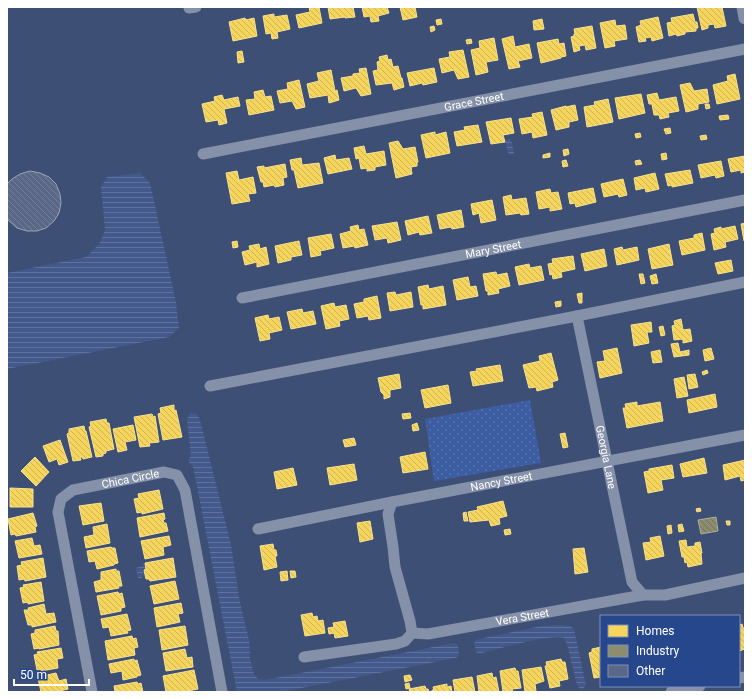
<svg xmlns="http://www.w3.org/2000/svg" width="752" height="699" font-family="Roboto,sans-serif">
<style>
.grass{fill:url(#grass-dots)}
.water{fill:url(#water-rules)}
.homes{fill:url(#homes-back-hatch);stroke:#f9e28d}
.industry{fill:url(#industry-back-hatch);stroke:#aeae9a}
.building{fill:url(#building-back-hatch);stroke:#99a3b8}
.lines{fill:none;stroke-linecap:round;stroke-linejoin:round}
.minor{stroke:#8590a9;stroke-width:11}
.tertiary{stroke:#8590a9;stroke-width:13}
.labels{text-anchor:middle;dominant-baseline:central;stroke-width:4;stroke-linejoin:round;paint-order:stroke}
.street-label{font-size:11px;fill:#fff;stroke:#27478c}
</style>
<defs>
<pattern id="grass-dots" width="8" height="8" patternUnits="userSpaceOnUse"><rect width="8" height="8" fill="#3c5da2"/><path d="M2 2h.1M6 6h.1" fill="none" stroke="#5975b0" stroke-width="1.8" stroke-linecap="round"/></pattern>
<pattern id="water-rules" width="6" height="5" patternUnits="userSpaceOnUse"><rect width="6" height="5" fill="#43598b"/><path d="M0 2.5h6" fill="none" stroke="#5f729c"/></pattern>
<pattern id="homes-back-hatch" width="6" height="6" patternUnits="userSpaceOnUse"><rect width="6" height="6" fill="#f6d55c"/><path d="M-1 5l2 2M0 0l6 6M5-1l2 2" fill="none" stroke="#ccb358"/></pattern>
<pattern id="industry-back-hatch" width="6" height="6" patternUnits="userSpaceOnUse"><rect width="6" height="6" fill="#8c8c6e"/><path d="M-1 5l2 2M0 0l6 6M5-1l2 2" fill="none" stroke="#727260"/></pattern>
<pattern id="building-back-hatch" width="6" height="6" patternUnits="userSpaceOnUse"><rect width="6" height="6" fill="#5a6786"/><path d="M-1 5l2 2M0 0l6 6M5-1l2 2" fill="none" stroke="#737e98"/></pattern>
</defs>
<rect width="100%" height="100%" fill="#3e4f75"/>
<path class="grass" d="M530,400L541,463L434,481L425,419Z"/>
<path class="water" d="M507,139H511L514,154L509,155L505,141Z
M140,173L150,183L176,302L179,328L169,337L7,369V273L86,257L100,243L105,230L101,187L107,177Z
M190,413L197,414L200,420L231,545L240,603L249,640L250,659L254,674L258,679L265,680L454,643L458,645L459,655L456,658L281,692H237L195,476L193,467L188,461L191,455L187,420Z
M142,563H144L146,569H143L144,576L140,579L138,578L136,569L138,567L143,566Z
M559,625L570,626L574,629L586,685L583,689H580L577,685L567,644L564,638C548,634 499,649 481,653H477L474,644L475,641L479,639L541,626Z"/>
<path class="homes" d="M309,7H319L322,23L299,28L296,15L310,12Z
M328,7H353L355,17L345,18V17L330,19Z
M362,7H387L389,13L378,16L379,21L371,22L370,16L364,17Z
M400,7H415L417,17L403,20Z
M697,7H722L726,26L715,28L714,24L708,25V28L702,30Z
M274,14V17L287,15L290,29L277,32L278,38L272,39L271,33L266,34L263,16Z
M693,14L695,22H697L698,28H696V31L685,32V34L677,36L676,34L669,36L667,23L672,22L671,18Z
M658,17L663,38L652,41L651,37L645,38L646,41L639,42L636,27L641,25L640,21Z
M245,18L246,20L254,18L257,36L233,41L229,22Z
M441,19L442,24L437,25L436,20Z
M542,19L544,29L534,30L533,21Z
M615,20L616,26L625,25L627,39L614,41L615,46L605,48L600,23Z
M434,26L435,30L431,32L430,27Z
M592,26L596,48L586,50L585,45L579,46L580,50L574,52L571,37L574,36V34H575L574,29Z
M513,36L515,47L529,44L532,58L518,61L520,67L509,69L502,39Z
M494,38L498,60L486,62L488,72L476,75L471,50L480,48L479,41Z
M471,39L472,43L467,44L466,40Z
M558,39L559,44L564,43L566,56L561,57V58L541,63L537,43Z
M463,50L469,77L458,79L454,70L442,73L439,59L450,57L449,52Z
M242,51L244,62L238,63L237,52Z
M387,55L388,60L391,59L393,67L398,66L401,78H402L404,87L394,90L392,83L376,85L373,71L378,70L377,62L380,61L379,57Z
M366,68L371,94L361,96L356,88L344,91L341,78L353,76V74L360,73L359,69Z
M434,68L437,82L423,85L422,83L410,86L407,73Z
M331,70L335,91L337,90L339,100L329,103L328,95L310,98L307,84L319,81L317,73Z
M735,74L740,99L717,104L713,85L728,81L727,76Z
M299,80L305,107L296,109L292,101L280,103L277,91L288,89L287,83Z
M690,83L694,91L707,89L709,102L698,104V109L686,112L680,85Z
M263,90L265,97L271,96L274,110L249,115L246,100L255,99L254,92Z
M657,93L659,100L676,97L679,111L668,113L669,117L660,119L659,115H654L652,104H649L647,95Z
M641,94L645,113L619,119L615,98Z
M222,95L224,100L238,97L240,106L224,109L227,123L219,125L218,120L206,122L202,104L215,101L214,97Z
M608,99L613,122L587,127L584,107L595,105L594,102Z
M705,104H709L710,108L706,109Z
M575,105L578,120L569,122V127L556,130L551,110L566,106V107Z
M542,112L547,135L533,138L532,132L522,134L519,119L533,117L532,114Z
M728,115L729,119L720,120L719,116Z
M511,118L514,133L503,135L505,142L491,144L486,122Z
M478,125L482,142L457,146L454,132L465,130L464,127Z
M670,128L671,133L666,134L664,129Z
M435,132V135L446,132L450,153L426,158L421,135Z
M640,133L641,137L636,138L635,134Z
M706,135L707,139L701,140L700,136Z
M398,141L403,149L415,147L418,162H417V166L411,167L412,174L396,178L389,143Z
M364,146L366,154L384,151L386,165L375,167V170L367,171V168L361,169L359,158L356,159L354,148Z
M568,149L569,154L564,156L563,150Z
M550,153V157L543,158V155Z
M666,153L667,159L662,160L661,154Z
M335,155L336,160L349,158L352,169L328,174L324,158Z
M745,156V172L741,173V170L731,172L728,159Z
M301,158L302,165L319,163L323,183L298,188L294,170H292L290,160Z
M566,160L568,166L563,167L562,161Z
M640,160L642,164L636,165L635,161Z
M721,161L724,176L716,178L715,175L701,178L698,165Z
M285,164L287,177L283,178L284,185L275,187L274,185L264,187L263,182H261L257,167L264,166V168Z
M690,170L693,183L672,187V185L668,186L665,174Z
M237,171L239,180L253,177L256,193L248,194L250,201L232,204L226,173Z
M655,173L659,189L646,192L645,188L636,190L634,178Z
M623,179L627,195L619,197L618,194L604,197L601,184Z
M593,188L596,202L576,207L575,203L570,204L568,193Z
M550,189L551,193L558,192L562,209L550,211V207L539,209L536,192Z
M511,195L512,200L526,198L529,214L521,215L520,213L506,215L503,197Z
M492,200L496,220L481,223L479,213L473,215L471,204Z
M461,210L464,227L452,229L451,227L440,229L437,215Z
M428,216L432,233L420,235L419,232L408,235L405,221Z
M397,222L401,240L388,243L387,238L375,240L372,226Z
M745,223V241H744L741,224Z
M358,225L359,230L364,229L368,245L355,248L354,246L343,248L340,234L351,231L350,227Z
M735,226L738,239L725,242L726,247L714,250L711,234L715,233L714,229L721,227V229Z
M702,233L705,250L682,255L679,241L694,238V235Z
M331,234L334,248L320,251L321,255L311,257L308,238Z
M237,241L238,247L233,248L232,242Z
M299,241L302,255L291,257V260L278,263L275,246Z
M259,244L260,249L266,247L269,264L257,267V262L245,265L242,252L250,250L249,246Z
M669,244L673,265L652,269L648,249Z
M622,247L623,250L637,247L639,260L617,265L614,249Z
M604,249L607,266L585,271L581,254Z
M573,256L575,269L561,272L562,277L553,279L552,274L550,275L548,264L553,263L552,259Z
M731,260L733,271L718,274L715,263Z
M529,264L530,268L541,266L544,280L519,285L515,267Z
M496,272L497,275L507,273L510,286L498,289L499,293L488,295V291H486L483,274Z
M639,274H643L645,283L641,284Z
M656,274L658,283L652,284L650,276Z
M468,277L470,287L476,286L478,296L457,300L453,280Z
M428,285L429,289L443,286L446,305L423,309V305H421L418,287Z
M395,292L396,295L411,292L413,307L390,311L387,293Z
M582,293V303H579L577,294Z
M377,296L381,318L369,320L368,316L357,318L354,304L364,302V299Z
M561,301V306L556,307L555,302Z
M334,303L335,307L346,305L349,319L339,321L340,326L326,329L321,306Z
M302,309L303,313L313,311L316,324L291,329L287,312Z
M268,315L269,319L279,317L282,330L269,333L270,339L260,341L255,318Z
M681,319L683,330L690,329L692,341L683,343V339L674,340L672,326L675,325L674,321Z
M651,322L652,332H647L649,343L634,346L631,325Z
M663,326L665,335L661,336L659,327Z
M678,343L680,352L689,350V355L674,357L671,344Z
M617,348L622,373L600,378L597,362L605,361L603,351Z
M711,348L714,359L705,361L703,350Z
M660,350L662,362L653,363L651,352Z
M551,353L558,380L552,382L553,387L537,391L536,387L529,388L523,365L540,361L539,356Z
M500,365L503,381L473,386L470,372L477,371L476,369Z
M707,370L708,373L703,375L702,372Z
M399,374L401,388L390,390V397L384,399V395L381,392L378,378Z
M695,374L698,387L689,389L687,375Z
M684,377L688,396L677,398L674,379Z
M448,385L451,403L425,408L421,390Z
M715,394L717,407L689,413L687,400Z
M637,402V406L660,402L663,421L627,428L623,408H626L625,404Z
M174,405V411L176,410L182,437L163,440L158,414L161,413L160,408Z
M410,413L411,418L403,419L402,414Z
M152,414L153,417L155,416L159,442L149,443L150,446L140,447L134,417Z
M106,419L107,423H109L114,449L106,451V453L103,454V456L96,457L89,427L91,426L90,422Z
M417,423L419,430L413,431L412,425Z
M133,425L136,440L125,442L127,450L118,452L113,429Z
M84,426L85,431H86L92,457L83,459L82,457H80L81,460L73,461L67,434L69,433V429Z
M565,433L568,447L563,448L560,434Z
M354,438L356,445L345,447L343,440Z
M60,440L68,462L59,465L57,459L49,462L43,446Z
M425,452L428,469L403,473L400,457Z
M35,457L49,472L36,486L21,471Z
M704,458L707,473L683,477L680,464Z
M745,460V480L741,481L740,476L725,480L723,465Z
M354,464L357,480L330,485L327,468Z
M672,465L674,478L661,480L663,490L648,493L644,472L649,471V469Z
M293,468L297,485L277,489L274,472Z
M10,488L33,489V507H10Z
M159,490L163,509L142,514V512L137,513L134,499L139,498L138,494Z
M503,501L507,516L499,518L500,524L491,526L489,520L470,522L468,512L478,510L477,507Z
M101,503L104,521L83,525L79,506Z
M700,508L701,511L697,512L696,509Z
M466,512L468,521H464L463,513Z
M33,513L37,526L35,527L36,532L16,536L15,534L11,535L8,519Z
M164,513L165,519L163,520L164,523H166L168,531L140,537L137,518Z
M370,521L373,539L360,542L357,523Z
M726,521H730V525H727Z
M107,524L110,543L86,548L84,537L94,535L93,527Z
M682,524L684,531L679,532L678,525Z
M671,525L672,533L668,534L667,526Z
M510,529L511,534L505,535L504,530Z
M169,536L171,545L163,547L164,555L145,559L141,541Z
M660,536L664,556L646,560L643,543L651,542L650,538Z
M32,538L34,546L40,545L42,554L19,558L15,541Z
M686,540L687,547L695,546V543L700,542L702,553H701L702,564L688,567L687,562L685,563L684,557H682L679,541Z
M273,544L274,550H276L277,556H275L277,567L264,570L260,546Z
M111,547L112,548H115L118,563L114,564V565L97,569L95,561L89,562L87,551Z
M584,548L588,572L575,574L573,549Z
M43,558L46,577L25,581L24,579L19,580L17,566L22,565L21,562Z
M173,558L176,577L150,581L149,579H146L144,570L146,569L145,563Z
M116,569V571H119L122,586H118L119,588L96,592L94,582L101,580V572Z
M287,571L288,580L281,581L280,572Z
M290,571H295L296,577L291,578Z
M175,581L179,599L154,604L150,586Z
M41,582L44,601L28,604V602L23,603L20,588L24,587L23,585Z
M118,592L119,594L122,593L125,607L121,608V611L101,615L97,596Z
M181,603L183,613L178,614L180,622L157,627L154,608Z
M44,604L46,614L54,613L56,622L32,627V625H28L24,610H29L28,608Z
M312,613L313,617L317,616L318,621L323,620L325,633L305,636L301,615Z
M127,614L131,630L127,631L128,633L111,636L109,627L103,628L101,619Z
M345,621L348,636L335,638L334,633L329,634L328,628L334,627L333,623Z
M742,624L743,628H745V649L739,651V625Z
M55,626L56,631H58L59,645L39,649V648L34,649L31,634L35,633V630Z
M185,626L188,645L162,650L159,630Z
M132,636L133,639L136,638L138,647L134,648L135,655L108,660L105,641Z
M601,647V677L594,678L589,653L592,652V649Z
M61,648L63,658L57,659L58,668L41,671V669L37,670L34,655L38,654L37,652Z
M185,649L187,658L192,657L193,667L166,671L163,653Z
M134,659V661L137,660L141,675L137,676V677L123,680L122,671L111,673L109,664Z
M561,659L562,662H565L568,679L559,681L560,686L550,688L545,666H547L546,662Z
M541,667L544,681L535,684L536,691L525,692L522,670Z
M515,668L516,671H518L521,688L512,689L513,692H503L500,671Z
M194,670L198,689L183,692H166L163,676Z
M56,673L59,681L66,679L68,689L55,692H41L38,678L42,677V676Z
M492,673L493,678L496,677L499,692H479L477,676Z
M410,675L412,680L405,682L404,676Z
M472,677L475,692H455L453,680Z
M137,682L138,684L141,683L143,692H115L114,686Z
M409,683L410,688L406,689L405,684Z
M447,684V687L451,686L452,692H432V690H434L433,687Z
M425,686L426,689H428L429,692H410L409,689Z"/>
<path class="industry" d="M716,517L718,531L701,534L698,520Z"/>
<path class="building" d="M30,171L40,173L49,177L56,184L60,194L61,203L59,213L54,221L46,228L37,231H27L17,228L7,219V184L12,179L20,174Z"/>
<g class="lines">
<g class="minor">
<path d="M189,8L196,7"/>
<path id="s1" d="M203,154L745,49"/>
<path id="s2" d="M242,298L745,200"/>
<path id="s3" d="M577,316L632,582L643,595"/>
<path d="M210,386L577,316L745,282"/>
<path d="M392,502L388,514L393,547L395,567L410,621L412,633"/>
<path id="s4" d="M258,529L392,502L745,435"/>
<path id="s5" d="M304,657L396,644L405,641L412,633L428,634L643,595H665L745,578"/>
<path d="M739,678L745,677"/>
<path id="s6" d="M92,692L58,512L61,499L73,490L164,472L177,475L185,490L222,692"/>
<path d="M671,692L700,686"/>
</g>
<path class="tertiary" d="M743,7L745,18"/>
</g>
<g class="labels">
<g class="street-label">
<text stroke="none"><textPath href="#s1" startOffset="276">Grace Street</textPath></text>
<text stroke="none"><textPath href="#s2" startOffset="256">Mary Street</textPath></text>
<text stroke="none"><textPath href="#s3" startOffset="144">Georgia Lane</textPath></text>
<text stroke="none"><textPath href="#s6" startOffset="270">Chica Circle</textPath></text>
<text stroke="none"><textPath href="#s4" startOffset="248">Nancy Street</textPath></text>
<text stroke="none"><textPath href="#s5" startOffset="225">Vera Street</textPath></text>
</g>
</g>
<rect width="752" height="699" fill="none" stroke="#ffffff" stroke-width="16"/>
<rect x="600" y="615" width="140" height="72" fill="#27478c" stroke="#7d91ba"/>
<rect x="608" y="625" width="20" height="12" fill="#f6d55c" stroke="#7d91ba"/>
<text x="636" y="635" font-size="12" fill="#ffffff">Homes</text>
<rect x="608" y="645" width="20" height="12" fill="#8c8c6e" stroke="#7d91ba"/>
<text x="636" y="655" font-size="12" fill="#ffffff">Industry</text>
<rect x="608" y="665" width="20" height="12" fill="#5a6786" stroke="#7d91ba"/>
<text x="636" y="675" font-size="12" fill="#ffffff">Other</text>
<path d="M14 679v6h75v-6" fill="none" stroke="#ffffff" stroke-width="2"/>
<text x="20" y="679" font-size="12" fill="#ffffff" stroke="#27478c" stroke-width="3" paint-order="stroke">50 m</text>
</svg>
